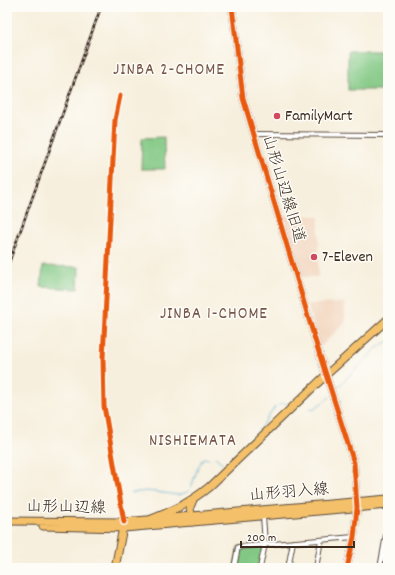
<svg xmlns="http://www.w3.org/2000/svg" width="395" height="575" font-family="Dekko,'Klee One',sans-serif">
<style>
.built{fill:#f2d5be}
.green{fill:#82c884;stroke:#5e7951}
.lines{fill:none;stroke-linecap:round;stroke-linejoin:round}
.stream{stroke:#4da6cb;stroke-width:1}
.minor-casing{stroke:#57483b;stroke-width:6}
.tertiary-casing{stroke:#57483b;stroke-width:8}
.primary-casing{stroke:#57483b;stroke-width:9}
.trunk-casing{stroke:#57483b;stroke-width:9}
.minor{stroke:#fff;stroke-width:4}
.tertiary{stroke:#fff;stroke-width:5.5}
.primary{stroke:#f4c16a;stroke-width:7}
.trunk{stroke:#f4c16a;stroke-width:7}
.rail-casing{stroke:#3b2a1e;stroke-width:2.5}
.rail{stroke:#fdfcf7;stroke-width:1;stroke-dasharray:3;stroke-linecap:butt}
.cycleway-casing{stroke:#fdfcf7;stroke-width:8}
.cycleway{stroke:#e8590c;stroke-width:5}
.poi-dot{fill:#d1495b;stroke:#fdfcf7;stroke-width:1.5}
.labels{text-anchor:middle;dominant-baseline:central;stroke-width:3;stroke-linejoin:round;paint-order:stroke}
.poi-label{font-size:16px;fill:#3b2a1e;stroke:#fdfcf7;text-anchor:start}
.street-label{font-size:16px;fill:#3b2a1e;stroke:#fdfcf7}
.neighbourhood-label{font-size:17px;letter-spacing:1px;fill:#755648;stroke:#fdfcf7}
</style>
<rect width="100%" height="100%" fill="#fdfcf7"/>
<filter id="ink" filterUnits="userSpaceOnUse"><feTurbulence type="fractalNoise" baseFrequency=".025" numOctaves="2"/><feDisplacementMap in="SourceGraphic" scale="8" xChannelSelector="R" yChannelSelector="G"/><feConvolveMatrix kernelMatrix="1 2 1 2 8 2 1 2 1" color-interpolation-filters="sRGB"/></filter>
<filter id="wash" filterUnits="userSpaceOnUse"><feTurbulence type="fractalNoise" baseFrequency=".012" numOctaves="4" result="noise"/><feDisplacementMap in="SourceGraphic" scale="16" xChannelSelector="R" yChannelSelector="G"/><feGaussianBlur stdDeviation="0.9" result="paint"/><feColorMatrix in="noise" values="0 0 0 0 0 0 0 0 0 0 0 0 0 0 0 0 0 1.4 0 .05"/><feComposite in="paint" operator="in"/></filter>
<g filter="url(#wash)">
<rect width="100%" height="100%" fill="#f7efdd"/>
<path class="built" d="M281,215L319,216L318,277H300Z
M345,303V323L320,347L307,304Z"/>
<path class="green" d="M348,51H388V90H348Z
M164,137L165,169H141L142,138Z
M43,266L79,267L78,289L41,287Z
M265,544L260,568H234L238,547Z"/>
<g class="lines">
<path class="stream" d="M336,389L377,348L388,341
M279,405L282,403L291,404
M310,409L315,408L330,397
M215,457L225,465L244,444L256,434L275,407
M131,493L147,491L179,495L187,492L191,488L197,470L203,458L210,459"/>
</g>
</g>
<g filter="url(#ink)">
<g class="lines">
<defs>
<path id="minor" d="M120,96L115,120L103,358L104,406L124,522
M253,134L388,135
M234,568L238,547L354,537
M260,568L265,544L263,516
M288,568L293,542
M316,568L321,540
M380,568L388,524"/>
<path id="tertiary" d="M232,7L243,98L316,343L354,463L357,508L354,537L347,568"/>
<path id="primary" d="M192,516L388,499
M7,521L124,522
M192,522L388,505
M43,526L124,528"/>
<path id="trunk" d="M149,520C173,511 189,503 209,487L326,375L388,319
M124,528L192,522L190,507L193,500
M115,568L124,522L192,516"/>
</defs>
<use href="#minor" class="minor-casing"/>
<use href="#tertiary" class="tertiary-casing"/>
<use href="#primary" class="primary-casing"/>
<use href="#trunk" class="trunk-casing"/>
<use href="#minor" class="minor"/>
<use href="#tertiary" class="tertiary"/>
<use href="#primary" class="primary"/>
<use href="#trunk" class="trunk"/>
<defs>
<path id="rail" d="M7,268L101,7"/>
</defs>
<use href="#rail" class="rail-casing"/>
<use href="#rail" class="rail"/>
<defs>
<path id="cycleway" d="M232,7L243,98L316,343L354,463L357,508L354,537L347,568
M120,96L115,120L103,358L104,406L124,522"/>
</defs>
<use href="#cycleway" class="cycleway-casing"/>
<use href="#cycleway" class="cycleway"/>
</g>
</g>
<g class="poi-dot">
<circle cx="277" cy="116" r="4"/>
<circle cx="314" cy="257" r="4"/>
</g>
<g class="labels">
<g class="poi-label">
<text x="285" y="116">FamilyMart</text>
<text x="322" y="257">7-Eleven</text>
</g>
<g class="street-label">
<text transform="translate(283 189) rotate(73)">山形山辺線旧道</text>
<text transform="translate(289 493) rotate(-5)">山形羽入線</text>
<text transform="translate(66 508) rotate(1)">山形山辺線</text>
</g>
<g class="neighbourhood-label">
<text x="169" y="71">JINBA 2-CHOME</text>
<text x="214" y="315">JINBA 1-CHOME</text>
<text x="193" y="442">NISHIEMATA</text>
</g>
</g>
<rect width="395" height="575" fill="none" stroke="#fdfcf7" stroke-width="24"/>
<path d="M241 541v6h113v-6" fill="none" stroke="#3b2a1e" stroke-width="2"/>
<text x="247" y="541" font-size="12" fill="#3b2a1e" stroke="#fdfcf7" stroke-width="3" paint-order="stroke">200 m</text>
</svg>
